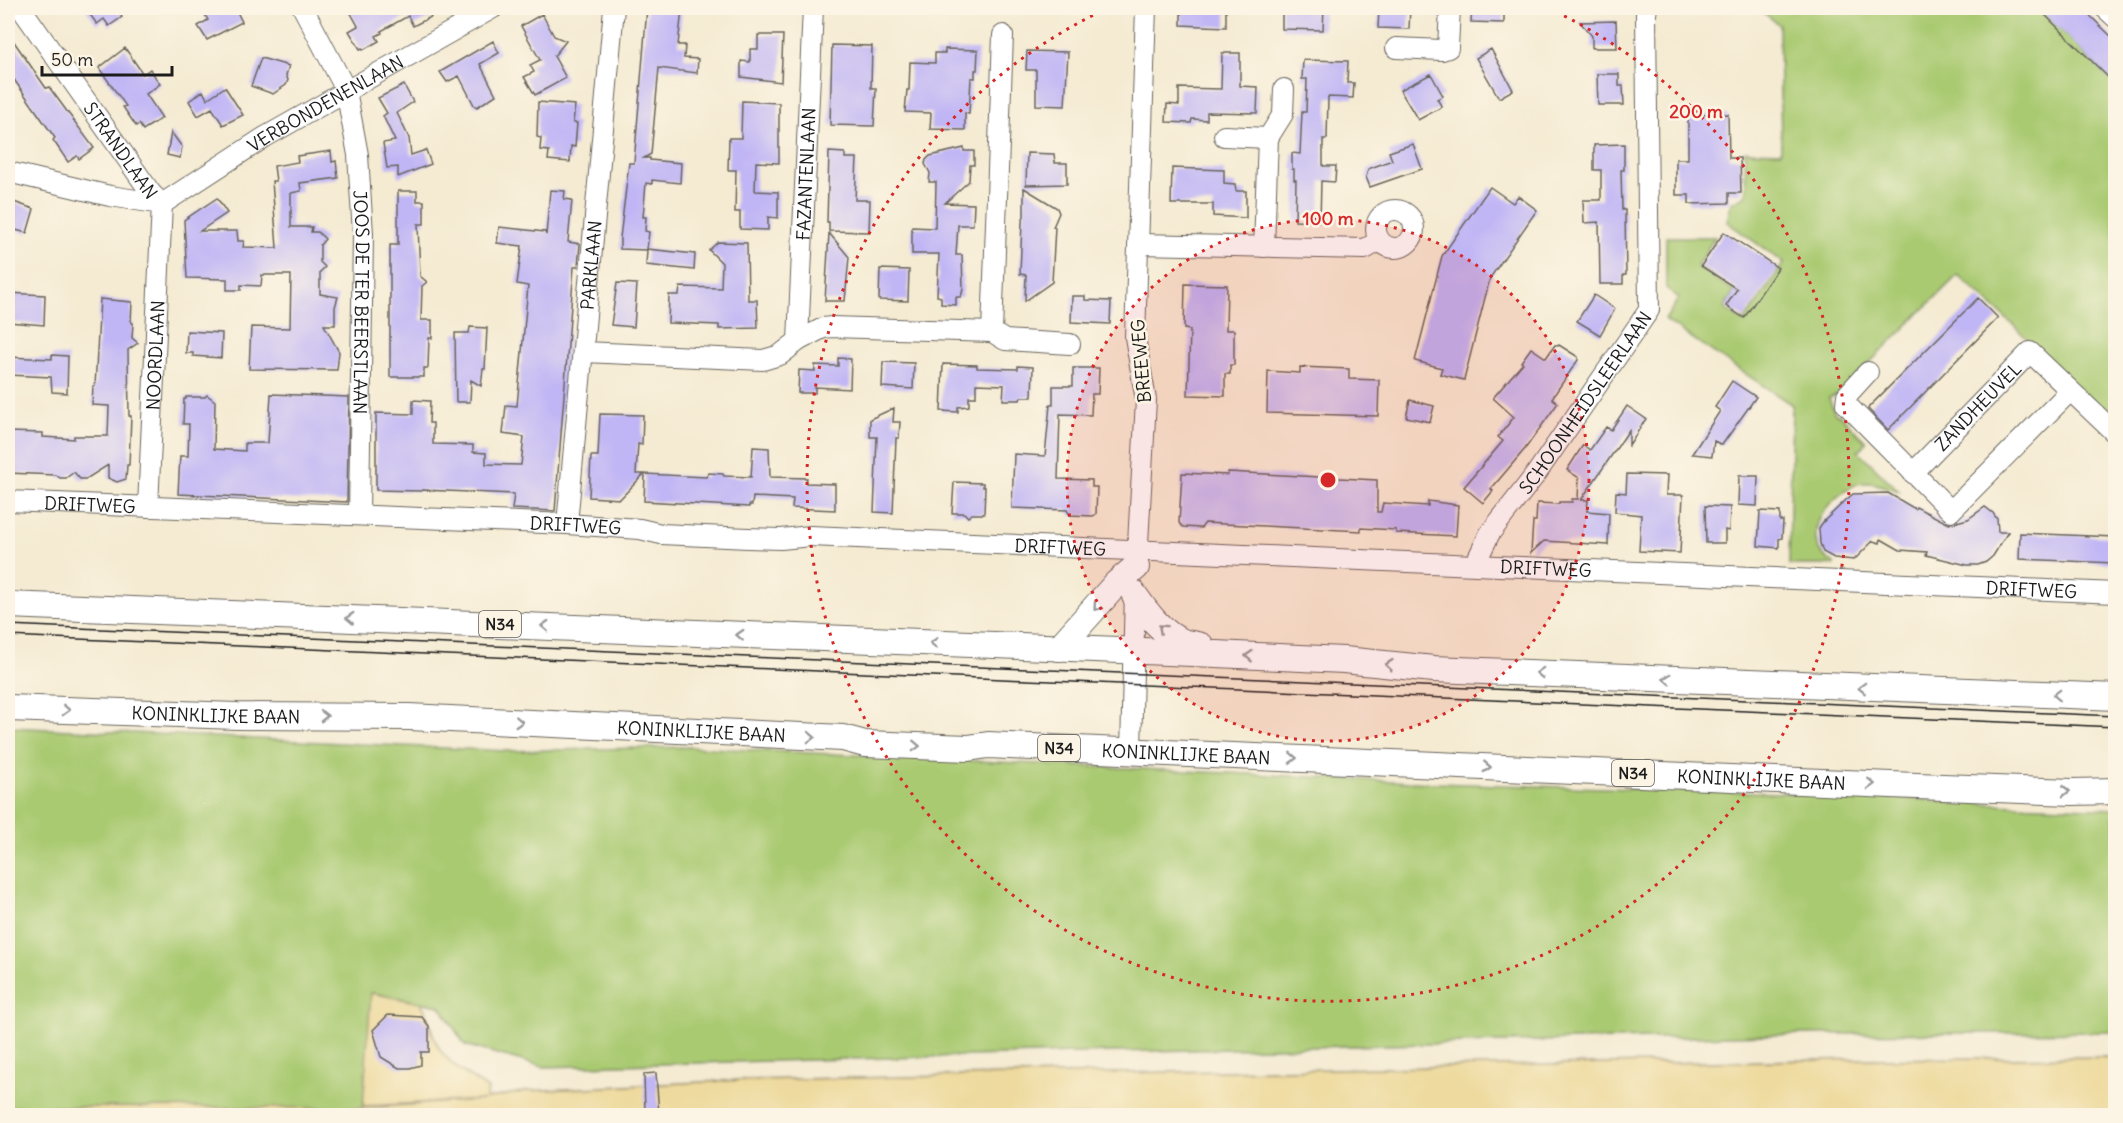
<svg xmlns="http://www.w3.org/2000/svg" width="2123" height="1123" font-family="Delius,sans-serif">
<style>
.green{fill:#aaca72;stroke:#637347;stroke-width:1.5}
.sand{fill:#eeda9e;stroke:#857b5d;stroke-width:1.5}
.building{fill:#c0b5f5}
.lines{fill:none;stroke-linecap:round;stroke-linejoin:round}
.minor-casing{stroke:#68645c;stroke-width:22}
.major-casing{stroke:#68645c;stroke-width:28}
.minor{stroke:#fff;stroke-width:20}
.major{stroke:#fff;stroke-width:26}
.tram{stroke:#1c1c1c;stroke-width:1.5}
.oneway{stroke:#999}
.ring{fill:none;stroke:#d62828;stroke-width:3;stroke-dasharray:3 6}
.labels{text-anchor:middle;dominant-baseline:central;stroke-width:5;stroke-linejoin:round;paint-order:stroke}
.shield{fill:#fcf5e5;stroke:#5f5d58;stroke-width:1.5}
.shield-label{font-size:16px;font-weight:bold;fill:#1c1c1c}
.street-label{font-size:18px;fill:#1c1c1c;stroke:#fcf5e5}
.centre{fill:#d62828;stroke:#fcf5e5;stroke-width:3}
.ring-label{font-size:18px;text-anchor:middle;font-weight:bold;fill:#d62828;stroke:#fcf5e5;stroke-width:5;stroke-linejoin:round;paint-order:stroke}
</style>
<rect width="100%" height="100%" fill="#fcf5e5"/>
<filter id="ink" filterUnits="userSpaceOnUse"><feTurbulence type="fractalNoise" baseFrequency=".0167" numOctaves="2"/><feDisplacementMap in="SourceGraphic" scale="12" xChannelSelector="R" yChannelSelector="G"/><feConvolveMatrix kernelMatrix="1 2 1 2 8 2 1 2 1" color-interpolation-filters="sRGB"/></filter>
<filter id="wash" filterUnits="userSpaceOnUse"><feTurbulence type="fractalNoise" baseFrequency=".008" numOctaves="4" result="noise"/><feDisplacementMap in="SourceGraphic" scale="24" xChannelSelector="R" yChannelSelector="G"/><feGaussianBlur stdDeviation="1.35" result="paint"/><feColorMatrix in="noise" values="0 0 0 0 0 0 0 0 0 0 0 0 0 0 0 0 0 1.4 0 .05"/><feComposite in="paint" operator="in"/></filter>
<g filter="url(#wash)">
<rect width="100%" height="100%" fill="#f5ebd3"/>
<path class="green" d="M1758,8H2047L2043,12L2115,84V425L2011,323L1958,275L1838,394L1829,398L1835,414L1841,416L1866,442L1858,451L1899,491C1888,488 1873,481 1862,483C1854,484 1847,489 1841,494C1817,512 1802,545 1834,563V565H1789L1792,405L1665,320L1679,298L1666,288V237H1715L1697,266L1734,291L1724,308L1744,322L1784,263L1727,222L1731,203L1746,195L1745,151L1781,152L1779,25Z
M8,727L507,751L688,747L1432,783L1846,795L1992,804L2115,809V1032L1806,1034L544,1067L465,1045L440,1006L372,993L363,1108L8,1107Z"/>
<path class="sand" d="M371,993L421,1003C429,1015 430,1029 436,1042C445,1063 470,1077 488,1089L486,1099L526,1091L741,1080L1873,1059L2116,1057L2115,1116H8V1107L363,1108L483,1100L363,1106Z"/>
<g id="blocks">
<path class="building" d="M85,8H120L117,10L122,17L109,26L104,19L97,24Z
M201,8H235L242,22L207,40L198,26L208,20Z
M348,8H379L382,11L389,8H426L431,17L413,26L408,16L381,31L382,33L376,36L379,41L363,50L362,48L360,49L349,31L358,26Z
M647,8H673L672,9L682,10L678,45H685L684,58L698,59L697,73L659,68L651,154L644,158H650V160L681,163L680,183L652,180V184L646,183L643,217H646L645,231L649,232L647,249L695,254L694,270L646,265L647,250L620,249V238L629,163H634Z
M1181,8H1226V27L1181,25Z
M1282,8H1324L1323,30L1282,29Z
M1379,8H1410L1409,29L1378,28Z
M1472,8H1504V23L1471,22Z
M2038,8H2082L2115,40V84Z
M542,14L554,36L566,41L554,56L566,78L535,95L524,77L534,72L530,65L540,60L521,26Z
M1616,21L1617,48H1592V36L1580,22Z
M8,33L46,88L49,87L94,148L79,159L77,156L68,162L53,140L55,138L8,71Z
M758,35H783L781,82L741,77V61L750,62V49H758Z
M493,41L499,53L480,64L496,95L477,107L474,105L459,76L447,82L440,72Z
M832,45L872,46L871,88H876L874,126L830,125Z
M125,48L143,74L150,69L160,84L146,94L162,118L143,130L139,124L136,126L123,107L126,106L99,68Z
M945,49L978,50L977,70H975V78H971L969,114L965,113V130L930,129L931,113L905,112L907,90H909L910,62L935,63V53H945Z
M1491,49L1513,90L1499,98L1476,58Z
M1027,51L1068,52L1065,106L1036,105V70H1026Z
M1222,53H1240V86L1258,87L1257,113L1207,112V120L1192,119L1191,123L1166,122L1167,104L1179,105V88L1221,89Z
M261,58L289,66L286,75L288,80L286,85L273,94L251,86Z
M1303,60L1348,61L1347,83H1354L1353,98L1328,97L1327,139H1323V166H1336L1335,182L1321,181L1320,222L1295,221L1296,180H1294V169H1292V153L1300,154L1302,112H1306L1307,79H1302Z
M1431,74L1443,96L1437,99L1442,107L1418,120L1400,90Z
M1597,74H1619V86H1623L1624,105H1598Z
M404,85L413,102L397,113L409,138L411,155L426,150L431,164L398,177V167L387,168L383,143L395,141L383,116L387,113L378,98Z
M225,87L243,115L223,125L212,108L198,116L189,101L203,91L207,99Z
M742,101L779,103V163L756,162L755,191L778,192V218L768,217V230L740,229V212H735L736,170H728L729,138H741Z
M538,102L575,105L573,123H577L575,147L571,146L570,162L548,160L549,151L540,150L541,138L537,137Z
M1728,114L1729,158H1740L1741,193H1729V203L1689,204V195H1676V159H1688V115Z
M171,132L182,147L180,158L167,155Z
M1413,144L1422,169L1370,187L1366,177L1368,169L1392,160L1389,152Z
M1624,144V170H1621L1622,210H1625L1626,275H1623V284H1600L1599,222L1584,223L1583,200H1601V170H1594V145Z
M964,148V151H974V165H970L969,181L945,203L974,204L973,225H958L956,255H962L963,289L961,297H956V305L941,304V297L937,296L939,254H912V227L935,228L936,182H929L930,173L925,164L926,160L930,156Z
M331,151L332,162L336,161L338,178L300,183L301,191L291,193V227H312L311,232H318L325,239L320,245V262L325,267L320,272V294L338,297L335,307V325H324L339,352L337,370L249,369L251,327L290,328L291,275H262L261,286L241,285V290H227V279L187,278L184,220L217,198L227,213L200,231H237L238,241H244L243,247L277,248L272,181H276L274,166L298,162L297,156Z
M829,152L845,153V158H857L855,200H870L869,232L829,231V222H827Z
M1027,153L1054,154L1055,163H1067V184L1026,185Z
M1172,168L1224,170V183L1235,184L1236,191H1246V218L1213,216V204H1171Z
M1490,187L1513,203L1518,196L1537,210L1490,278L1464,380L1440,374L1442,368L1415,361L1442,256Z
M1024,188L1057,208L1059,213L1053,227H1055L1052,282L1025,301L1026,275L1020,274L1022,222L1024,216Z
M550,190L565,191L564,199L572,200L568,242L580,244L578,266L574,267L555,511L512,509L514,494L423,490L421,491L376,490V413L413,414V400L430,401L429,423H433V444L473,445V452L486,453V464L521,465L524,437L503,434L506,405L517,406L528,286L517,284L522,246L497,243L499,227L545,232L546,235Z
M398,191H417V201H424V224H418L420,276L427,282L422,286L421,320H432V338H429L428,368H424V377H390V245H398Z
M8,200L34,209L27,233L8,228Z
M1724,232L1778,268L1744,318L1726,306L1737,289L1701,266Z
M829,233L849,257L845,301H825Z
M718,242L747,243L748,300H757L758,328L719,329V325L668,323L669,295H679L680,287L721,288L722,263L709,250Z
M880,269L909,270L908,301L879,300Z
M617,283L637,284L634,327L611,325Z
M1185,284L1227,285L1226,330H1234V365H1230V374H1225V396L1188,395L1190,330L1184,329Z
M8,293L45,295L44,325L8,322Z
M1594,295L1615,309L1600,335L1577,321Z
M1072,296H1085V300L1111,301L1110,324L1071,322Z
M1978,298L1998,318L1888,430L1868,409L1869,407Z
M100,299L132,302L131,322L133,323L132,338L138,343L128,350L129,416H131L129,465H127L126,479L117,482L108,478V465L86,479H80L74,472L66,478H60L56,475L8,473V432L43,433V437L74,439V436H108L109,406L92,405L93,386H95Z
M470,327L487,328L485,369H483L481,386L471,380L470,402H456L455,333H469Z
M187,331L222,333L221,358L193,356V353H186Z
M1555,345L1558,346L1559,345L1578,357V360L1552,398L1558,403L1525,449L1491,489L1493,491L1483,503L1464,487L1503,441L1498,437L1514,417L1493,398L1523,363L1521,362L1531,348L1546,358Z
M52,355L68,356L67,393L52,392L51,377L8,375V357L52,359Z
M838,358L851,359L850,389L815,387V393H798L799,370L815,371V365L838,366Z
M883,362L914,363L913,389L882,387Z
M943,364L977,365V368L1018,369V366L1033,367L1032,397H1021L1020,400H1003L1004,385L976,384V397H969V406L958,407V412L941,411Z
M1300,367L1349,369V379L1379,380L1378,416L1267,413L1268,371L1300,373Z
M1073,368H1099L1098,394H1092L1091,415L1060,414L1058,479L1092,480V487H1097L1096,514L1093,516L1070,515L1067,510L1012,508L1014,454L1045,456L1050,405H1053V386H1073Z
M1732,381L1756,397L1722,445L1714,441L1712,456L1692,454L1720,411L1715,407Z
M271,394L349,397L347,502L178,494L180,456H188L189,424H183L184,399H186V397H205L207,395L215,401L214,449L245,451V443H268Z
M1410,400L1434,406L1430,422L1406,417Z
M1627,406L1646,419L1629,445V430L1581,500H1588L1587,511L1609,513L1608,545L1544,541L1531,553L1533,521H1536L1537,503L1559,504V502H1572V499H1578L1579,478L1567,470L1583,445L1590,450L1606,427L1611,430Z
M894,408L893,422H900L899,438H896L893,513L874,512L877,437H870V419Z
M600,414L643,415L642,445L638,444L636,474H644L620,499L589,497L591,456H598Z
M753,447L769,448L770,477L807,478L806,483L835,484V510L792,508L793,499L753,497L752,505H749V507L644,501L645,474L706,477L709,473L723,474L724,476L751,477Z
M1228,472L1377,480V512H1381L1383,503L1428,506V501L1458,505L1456,536L1396,533V530L1361,528V531L1205,523L1201,528L1183,527L1179,523L1182,473L1228,475Z
M1627,474L1667,475L1666,495H1683L1680,553L1639,551L1641,515L1615,512L1616,492L1626,493Z
M1739,476H1758L1757,506L1738,505Z
M954,482L983,483V487H985L984,514H972L968,517L964,513H952Z
M1888,493L1915,509L1916,507L1949,524L1968,519L1985,507L1993,513L1997,519L1998,532H2008L1993,556L1986,562L1978,565H1967L1926,555L1927,552L1900,550L1881,539L1880,543L1873,541L1854,560L1834,558L1823,552L1820,543L1819,528L1823,522L1846,500L1853,494Z
M1705,506L1730,507L1729,531L1725,530V543H1706Z
M1760,511L1780,512V521H1783L1782,538L1779,539V548L1758,546Z
M2020,533L2115,537V563L2019,559Z
M388,1015L422,1017L429,1026V1052H421V1065L410,1068H399L381,1057L373,1030Z
M656,1073L659,1114H645L644,1074Z"/>
</g>
</g>
<g filter="url(#ink)">
<use href="#blocks" fill-opacity="0" stroke="#68645c" stroke-width="1.5"/>
<g class="lines">
<defs>
<g id="minor">
<path id="s1" d="M21,8L151,193L162,204"/>
<path id="s2" d="M303,8L346,90L358,155L363,234L359,515"/>
<path d="M2105,8L2116,18"/>
<path d="M1396,48L1442,50L1448,48L1450,8"/>
<path d="M1224,136L1268,138"/>
<path d="M8,172L110,196L162,204"/>
<path id="s3" d="M162,204L265,137L493,8"/>
<circle cx="1395" cy="229" r="19"/>
<path d="M1139,244L1365,249L1379,241"/>
<path d="M1264,247L1268,138L1283,114L1284,89"/>
<path d="M992,332L1005,340L1070,344"/>
<path d="M798,341L823,328L832,327L992,332L1003,35"/>
<path id="s4" d="M584,352L763,360L780,355L798,341L813,8"/>
<path d="M1868,372L1847,395L1846,404L1951,511L2070,391"/>
<path id="s5" d="M1913,473L2030,352L2116,434"/>
<path id="s6" d="M8,501L567,524L640,529L661,534L748,538L781,539L811,536L2116,593"/>
<path id="s7" d="M148,507L162,204"/>
<path id="s8" d="M567,524L614,8"/>
<path d="M1137,561L1146,400L1135,337L1146,8"/>
<path id="s9" d="M1475,564L1490,533L1536,474L1649,310L1646,14L1647,8"/>
<path d="M1131,750L1135,591"/>
</g>
<g id="major">
<path d="M1135,596C1147,613 1162,634 1183,642C1189,644 1195,644 1201,646"/>
<path d="M8,605L1216,654L1344,660L1434,669L2116,697"/>
<path d="M1059,648L1116,584L1136,567"/>
<path id="s10" d="M8,708L237,716L409,717L843,738L865,744L968,748L988,745L1891,785L2072,792L2116,791"/>
</g>
</defs>
<use href="#minor" class="minor-casing"/>
<use href="#major" class="major-casing"/>
<use href="#minor" class="minor"/>
<use href="#major" class="major"/>
<path class="tram" d="M8,625L2116,716
M8,636L2116,727"/>
</g>
<defs><path id="oneway-chevron" d="M-2-3.5L2.5 0L-2 3.5" fill="none" stroke-width="1.6" stroke-linecap="round" stroke-linejoin="round" transform="scale(1.5)"/></defs>
<g class="oneway">
<use href="#oneway-chevron" transform="translate(1097 607) rotate(131)"/>
<use href="#oneway-chevron" transform="translate(350 618) rotate(-177)"/>
<use href="#oneway-chevron" transform="translate(545 626) rotate(-177)"/>
<use href="#oneway-chevron" transform="translate(1162 628) rotate(-138)"/>
<use href="#oneway-chevron" transform="translate(740 635) rotate(-177)"/>
<use href="#oneway-chevron" transform="translate(934 643) rotate(-177)"/>
<use href="#oneway-chevron" transform="translate(1249 656) rotate(-177)"/>
<use href="#oneway-chevron" transform="translate(1389 665) rotate(-175)"/>
<use href="#oneway-chevron" transform="translate(1540 673) rotate(-178)"/>
<use href="#oneway-chevron" transform="translate(1667 679) rotate(-177)"/>
<use href="#oneway-chevron" transform="translate(1862 688) rotate(-178)"/>
<use href="#oneway-chevron" transform="translate(2057 695) rotate(-178)"/>
<use href="#oneway-chevron" transform="translate(66 710) rotate(2)"/>
<use href="#oneway-chevron" transform="translate(324 716)"/>
<use href="#oneway-chevron" transform="translate(519 722) rotate(3)"/>
<use href="#oneway-chevron" transform="translate(811 737) rotate(2)"/>
<use href="#oneway-chevron" transform="translate(916 746) rotate(2)"/>
<use href="#oneway-chevron" transform="translate(1293 758) rotate(2)"/>
<use href="#oneway-chevron" transform="translate(1487 767) rotate(3)"/>
<use href="#oneway-chevron" transform="translate(1871 784) rotate(2)"/>
<use href="#oneway-chevron" transform="translate(2066 791) rotate(1)"/>
</g>
</g>
<circle cx="1328" cy="480" r="261" fill="#d62828" fill-opacity=".12"/>
<g class="ring">
<circle cx="1328" cy="480" r="261"/>
<path d="M1548 8A521 521 0 1 1 1108 8"/>
</g>
<g class="labels">
<g class="shield">
<rect x="479" y="611" width="42" height="26" rx="4.5"/>
<rect x="1038" y="735" width="42" height="26" rx="4.5"/>
<rect x="1612" y="760" width="42" height="26" rx="4.5"/>
</g>
<g class="shield-label">
<text x="500" y="624">N34</text>
<text x="1059" y="748">N34</text>
<text x="1633" y="773">N34</text>
</g>
<g class="street-label">
<text stroke="none"><textPath href="#s3" startOffset="192">VERBONDENENLAAN</textPath></text>
<text stroke="none"><textPath href="#s1" startOffset="174">STRANDLAAN</textPath></text>
<text stroke="none"><textPath href="#s4" startOffset="387">FAZANTENLAAN</textPath></text>
<text stroke="none"><textPath href="#s8" startOffset="260">PARKLAAN</textPath></text>
<text stroke="none"><textPath href="#s2" startOffset="306">JOOS DE TER BEERSTLAAN</textPath></text>
<text stroke="none"><textPath href="#s7" startOffset="152">NOORDLAAN</textPath></text>
<text transform="translate(1141 361) rotate(-95)">BREEWEG</text>
<text stroke="none"><textPath href="#s9" startOffset="196">SCHOONHEIDSLEERLAAN</textPath></text>
<text stroke="none"><textPath href="#s5" startOffset="93">ZANDHEUVEL</textPath></text>
<text stroke="none"><textPath href="#s6" startOffset="82">DRIFTWEG</textPath></text>
<text stroke="none"><textPath href="#s6" startOffset="568">DRIFTWEG</textPath></text>
<text stroke="none"><textPath href="#s6" startOffset="1054">DRIFTWEG</textPath></text>
<text stroke="none"><textPath href="#s6" startOffset="1540">DRIFTWEG</textPath></text>
<text stroke="none"><textPath href="#s6" startOffset="2026">DRIFTWEG</textPath></text>
<text stroke="none"><textPath href="#s10" startOffset="208">KONINKLIJKE BAAN</textPath></text>
<text stroke="none"><textPath href="#s10" startOffset="694">KONINKLIJKE BAAN</textPath></text>
<text stroke="none"><textPath href="#s10" startOffset="1180">KONINKLIJKE BAAN</textPath></text>
<text stroke="none"><textPath href="#s10" startOffset="1756">KONINKLIJKE BAAN</textPath></text>
</g>
</g>
<circle cx="1328" cy="480" r="9" class="centre"/>
<g class="ring-label">
<text x="1696" y="118">200 m</text>
<text x="1328" y="225">100 m</text>
</g>
<rect width="2123" height="1123" fill="none" stroke="#fcf5e5" stroke-width="30"/>
<path d="M42 66v9h130v-9" fill="none" stroke="#1c1c1c" stroke-width="3"/>
<text x="51" y="66" font-size="18" fill="#1c1c1c" stroke="#fcf5e5" stroke-width="4.5" paint-order="stroke">50 m</text>
</svg>
